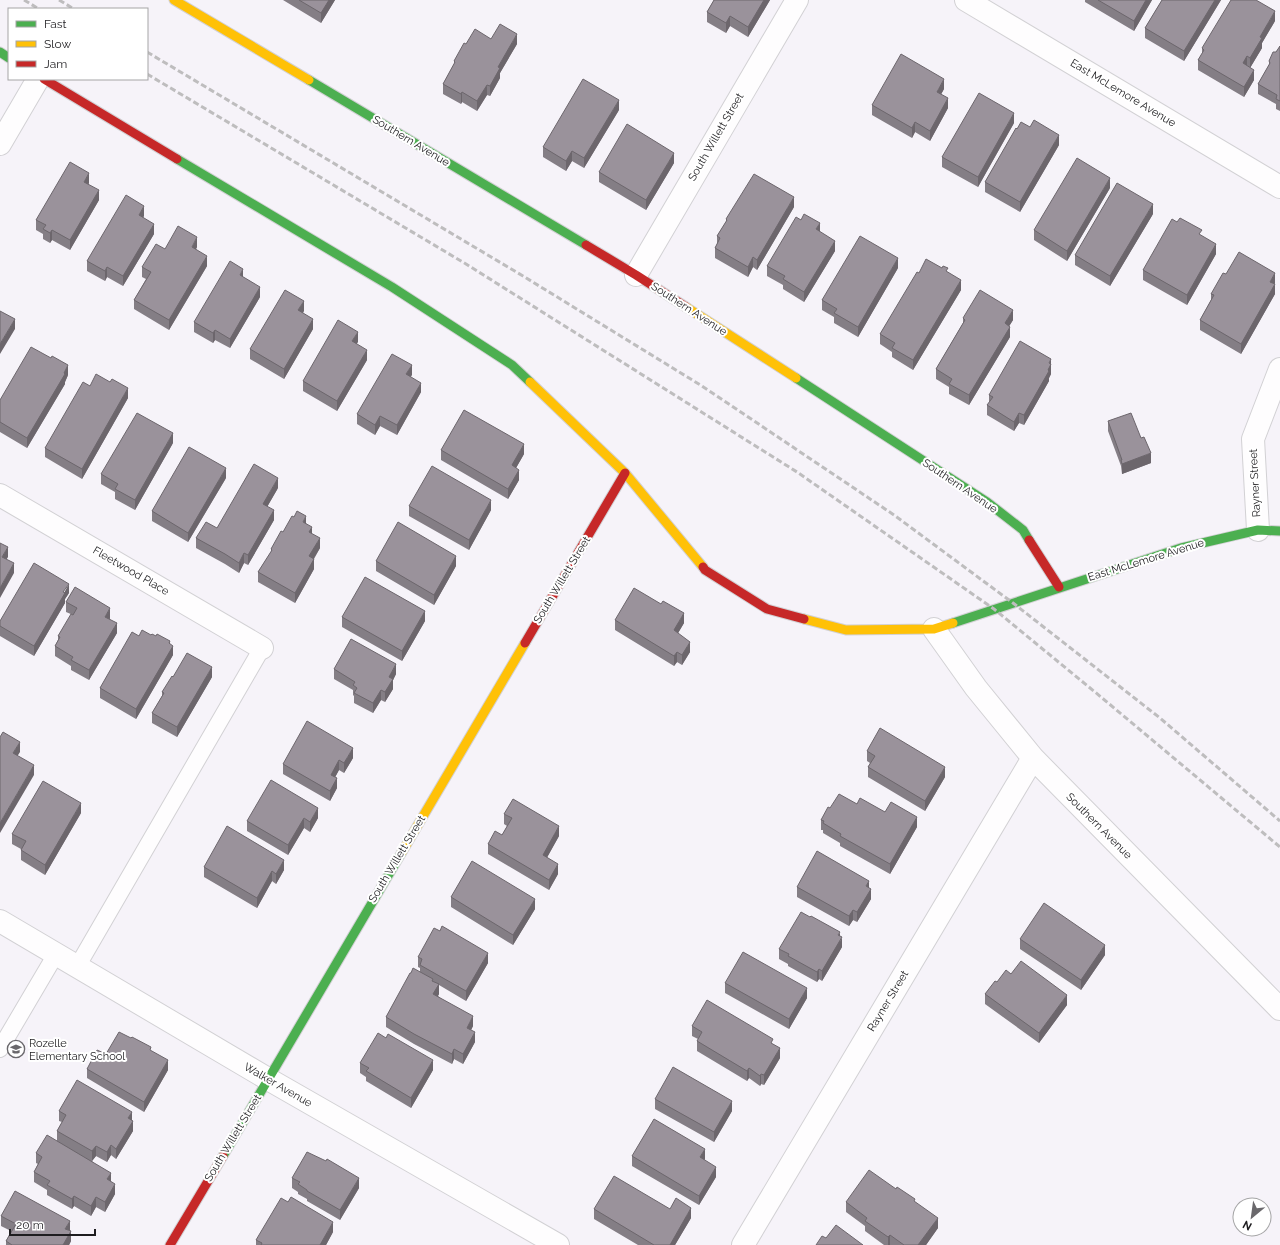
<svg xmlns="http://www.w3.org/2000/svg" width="1280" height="1245" font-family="Raleway,sans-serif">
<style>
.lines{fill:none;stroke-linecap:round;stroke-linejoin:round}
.lane-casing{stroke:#d2d1d4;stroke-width:18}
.street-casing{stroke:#d2d1d4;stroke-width:24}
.fast-casing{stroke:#d2d1d4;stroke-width:11}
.slow-casing{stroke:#d2d1d4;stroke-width:11}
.jam-casing{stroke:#d2d1d4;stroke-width:11}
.lane{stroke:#fefdfe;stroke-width:16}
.street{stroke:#fefdfe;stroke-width:22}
.fast{stroke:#4caf50;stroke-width:9}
.slow{stroke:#ffc107;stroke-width:9}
.jam{stroke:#c62828;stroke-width:9}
.rail{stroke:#bebdbe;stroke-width:3;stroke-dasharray:6 3;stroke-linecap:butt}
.wall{fill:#847e85}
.shaded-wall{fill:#6c666c}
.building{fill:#9a929b;stroke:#6c666c}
.labels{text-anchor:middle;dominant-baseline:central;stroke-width:4;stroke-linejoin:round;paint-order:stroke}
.street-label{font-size:11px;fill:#1e1d20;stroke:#fff}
.poi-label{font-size:11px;fill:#1e1d20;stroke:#fff;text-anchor:start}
</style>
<rect width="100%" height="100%" fill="#f6f3f9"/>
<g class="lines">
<defs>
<path id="lane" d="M77,967L262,648
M0,1049L56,954"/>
<path id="street" d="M966,0L1280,187
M0,144L38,79
M636,275L797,0
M0,495L262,648
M1258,530L1253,439L1280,369
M934,629L976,688L1033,758L1280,1009
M0,921L268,1079L558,1245
M743,1245L1033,758"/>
<path id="fast" d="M0,52L9,58
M309,80L586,245
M177,159L392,287L512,365L530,382
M796,378L987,502L1023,530L1029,540
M953,623L1181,548L1258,530L1280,531
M223,1156L402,852"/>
<path id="slow" d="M174,0L309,80
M686,307L796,378
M530,382L625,473L703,567
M804,619L846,630L934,629L953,623
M402,852L525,643"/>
<path id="jam" d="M44,79L177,159
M586,245L636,275L686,307
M1029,540L1059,587
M703,567L705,570L767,609L804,619
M525,643L625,473
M170,1245L223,1156"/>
</defs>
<use href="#lane" class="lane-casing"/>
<use href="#street" class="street-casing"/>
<use href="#fast" class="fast-casing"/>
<use href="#slow" class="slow-casing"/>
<use href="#jam" class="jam-casing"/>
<use href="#lane" class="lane"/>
<use href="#street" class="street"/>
<use href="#fast" class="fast"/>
<use href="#slow" class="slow"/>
<use href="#jam" class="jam"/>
<path class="rail" d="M24,0L39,9
M59,0L74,9
M147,52L523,276L702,386L894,515L1013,603L1160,718L1280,821
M147,74L466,264L797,472L994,609L1095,692L1280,847"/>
</g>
<path class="wall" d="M283,0H335L321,23Z
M714,0H770L748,37L730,26L726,33L707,22V12Z
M1085,0H1152L1134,31L1085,2Z
M1162,0H1221L1184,61L1145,38V28Z
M1275,21L1262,43V48L1250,68L1254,80L1244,97L1198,70V60L1202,54V48Z
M491,39L517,44L500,73V78L490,96L487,95L477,111L462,102L461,104L443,94V84L454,64V61L466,44Z
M1280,46V111L1276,109V104L1258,94V84L1269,65V61L1276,52Z
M944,89L941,94L948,108L930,141L915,132L912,138L872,115V105Z
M619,110L584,168L572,161L566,171L543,157V147Z
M1014,123L978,187L942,167V157Z
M1017,129L1059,145L1020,212L985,192V182Z
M674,163L646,210L599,182V172Z
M89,183V185L99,200L70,250L52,240L50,243L43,239V234L36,230V220Z
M1110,188L1067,261L1034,240V230Z
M794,207L757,270L753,267L748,277L715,258V248L717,244V236L726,222V219Z
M1153,214L1110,286L1075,265V255Z
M144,216L143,218L154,234L123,286L107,277L105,281L87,271V261Z
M820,232L835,251L804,302L783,289V285L767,276V266Z
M1202,236L1216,254L1187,305L1143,280V270Z
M197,247L196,249L207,266L169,330L134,309V300L146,279L142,277V267L165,249Z
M898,268L858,337L834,323V317L822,310V300Z
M948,272L961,290L913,370L892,357V352L880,344V334L919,273Z
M1226,274L1275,283L1274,284L1275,294L1241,354L1200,330V320L1211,300V294Z
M243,277L260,297L230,348L215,340L213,343L194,332V322Z
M304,311L303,313L313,329L284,379L250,359V349Z
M963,318L1013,320L1009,326L1010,337L969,405L949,394V387L936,379V369L963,323Z
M358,342L356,344L367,360L337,411L303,391V381Z
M1051,364V374L1049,378V381L1024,425L1019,423L1014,431L987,415V405L989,403V395Z
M68,375L65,382V384L27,448L0,432V400Z
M412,375L410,377L421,392L397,435L380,426L375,435L357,424V414Z
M90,386L128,398L82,479L45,457V448Z
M1108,421L1151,463L1122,474L1121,466L1108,431Z
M173,443L135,510L115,499V492L101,484V474Z
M441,450L524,454L516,468L519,480L508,499L441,460Z
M226,478L188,542L152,521V511Z
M278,488L267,507L274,520L248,565L244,563L239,573L225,564L196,548V538L217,528Z
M409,506L491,510L469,550L409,516Z
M306,523L320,548L314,559V569L295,603L258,582V572L271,552V549L283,532Z
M376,561L456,566L434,605L376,571Z
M69,593L65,599V603L34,656L0,636V621Z
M66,602L110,618V619L117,633L89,680L71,670V666L55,656V646L58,640V636L73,615L66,612Z
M342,617L425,621L402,661L342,627Z
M615,620L684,623L678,633L690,652L682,665L677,662L674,666L615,630Z
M151,635L170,644L173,655L136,719L100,698V688L139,636Z
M334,669L396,674L393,680V689L385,702L381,700L373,713L354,703V696L353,695V690L334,679Z
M173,677H212L177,737L152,723V713L162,696V692Z
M867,751L945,777L925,811L868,777V767L870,763L867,761Z
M353,758L344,773L339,770L335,777L337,788L330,801L283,774V764Z
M857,804L885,812L917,827L890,874L840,846V843L823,833V830H821V820L830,808Z
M81,813L45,875L21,860V849L12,844V834Z
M504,814L559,836L547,857L558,874L549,890L488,854V844L502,835L507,826L504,824Z
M318,818L310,832L304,828L288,855L247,831V821Z
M204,867L284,870L276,884L272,881L257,908L204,877Z
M797,887L869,888L871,899L857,922L853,920L849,926L797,897Z
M451,897L535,909L513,945L451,907Z
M840,936L842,947L822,981L819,979L817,982L788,966V964L779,959V949Z
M1020,939L1105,955L1081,990L1020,949Z
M418,957L488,963L466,1001L439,985V994L438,996L473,1026L471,1030L475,1042L463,1064L454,1059L452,1064L414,1044L386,1027V1017L411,973L420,972V968L418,967Z
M1011,974L1067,1005L1039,1043L985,1004V994L997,982Z
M725,983L807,998L789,1029L725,993Z
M692,1026L773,1044L780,1058L764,1085L761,1084L760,1086L749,1078L747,1081L697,1051V1041L698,1039L692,1036Z
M151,1051L168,1070L144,1112L87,1078V1069L106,1054Z
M360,1063L433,1070L411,1108L366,1081V1077L360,1073Z
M655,1099L732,1111L714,1142L655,1109Z
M59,1111L132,1120L133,1131L116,1159L111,1155L107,1162L96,1156L92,1161L111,1182L115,1194L105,1212L96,1207L91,1216L74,1206L72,1209L47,1195V1190L34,1182V1172L38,1164L36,1163V1153L57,1141V1131L62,1122L59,1121Z
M632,1156L705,1159L704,1160L716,1177L699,1205L632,1166Z
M292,1178L359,1188L340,1220L307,1201V1199L298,1194V1192L292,1188Z
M846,1202H915L938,1228L926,1245H884L865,1231V1226L846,1212Z
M594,1209H670L691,1218L675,1245H638L594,1219Z
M1,1216L70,1231L71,1241L69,1245H6V1241L11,1231L1,1226Z
M333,1232L326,1245H256V1240Z"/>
<path class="shaded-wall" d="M329,0H335L321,23V13Z
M764,0H770L748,37V27Z
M1146,0H1152L1134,31V21Z
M1215,0H1221L1184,61V51Z
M1275,11V21L1262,43V48L1250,68V58L1260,37Z
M730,16V26L726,33V23Z
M517,34V44L500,73V78L490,96V86L498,67Z
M1247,56V66L1243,63Z
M1254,70V80L1244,97V87Z
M944,79V89L937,102V92Z
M487,85V95L477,111V101Z
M462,92V102L461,104V94Z
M948,98V108L930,141V131Z
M619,100V110L584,168V158Z
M1014,113V123L978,187V177Z
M915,122V132L912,138V128Z
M1059,135V145L1020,212V202Z
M572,151V161L566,171V161Z
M674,153V163L646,210V200Z
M89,173V183L84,192V182Z
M1110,178V188L1067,261V251Z
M99,190V200L70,250V240Z
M794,197V207L757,270V260Z
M1153,204V214L1110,286V276Z
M144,206V216L139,225V215Z
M820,223V233L816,229Z
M154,224V234L123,286V276Z
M52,230V240L50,243V233Z
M197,237V247L192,257V247Z
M835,241V251L804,302V292Z
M1216,244V254L1187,305V295Z
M207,256V266L169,330V320Z
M753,257V267L748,277V267Z
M898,258V268L858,337V327Z
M107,267V277L105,281V271Z
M243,269V279L240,275Z
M1275,273V283L1270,292V282Z
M961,280V290L913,370V360Z
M1275,284V294L1241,354V344Z
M260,287V297L230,348V339Z
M304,301V311L298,320V310Z
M1013,310V320L1005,333V323Z
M15,319V329L0,354V344Z
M313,319V329L284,379V369Z
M1010,327V337L969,405V395Z
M215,330V340L213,343V333Z
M358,332V342L352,351V341Z
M367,350V360L337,411V401Z
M1051,359V374L1049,378V381L1024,425V415Z
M68,365V375L65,382V384L27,448V438Z
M412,365V375L406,384V374Z
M421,383V392L397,435V425Z
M128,388V398L82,479V469Z
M1019,413V423L1014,431V422Z
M380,416V426L375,435V425Z
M173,433V443L135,510V500Z
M524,444V454L512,475V465Z
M1151,453V463L1122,474V464Z
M226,468V478L188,542V533Z
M519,470V480L508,499V489Z
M278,478V488L263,514V504Z
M491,500V510L469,550V540Z
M274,510V520L248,565V555Z
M306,516V526L303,522Z
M312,527V537L309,532Z
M320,538V548L309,566V556Z
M8,547V557L2,567V557Z
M244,553V563L239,573V563Z
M456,556V566L434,605V595Z
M314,559V569L295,603V593Z
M14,563V573L0,598V588Z
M69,584V593L65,599V603L34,656V646Z
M110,608V618L105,627V617Z
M425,611V621L402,661V651Z
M684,613V623L674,640V630Z
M117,623V633L89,680V670Z
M170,641V650L173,646V655L136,719V709Z
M690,642V652L682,665V655Z
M677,652V662L674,666V656Z
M396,664V674L393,680V689L385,702V692L389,677Z
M212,667V677L177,737V727Z
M381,690V700L373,713V703Z
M20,742V752L13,763V753Z
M353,748V758L344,773V763Z
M339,760V770L331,785V775Z
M34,765V775L0,833V823Z
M945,767V777L925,811V801Z
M337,778V788L330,801V791Z
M81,803V813L45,875V865Z
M318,808V818L310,832V822Z
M917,817V827L890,874V864Z
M304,818V828L288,855V845Z
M559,826V836L543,865V855Z
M284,860V870L276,884V874Z
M558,864V874L549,890V880Z
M272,871V881L257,908V898Z
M869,881V891L866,886Z
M871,889V899L857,922V912Z
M535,899V909L513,945V935Z
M853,910V920L849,926V916Z
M840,932V942L842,937V947L822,981V971Z
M1105,945V955L1081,990V980Z
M488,953V963L466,1001V991Z
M819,969V979L817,982V972Z
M439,984V994L433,1004V994Z
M807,988V998L789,1029V1019Z
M1067,995V1005L1039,1043V1033Z
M473,1016V1026L467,1038V1028Z
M475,1032V1042L463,1064V1054Z
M780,1048V1058L764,1085V1075Z
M454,1049V1059L452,1064V1054Z
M168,1060V1070L144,1112V1102Z
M433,1060V1070L411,1108V1098Z
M749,1068V1078L747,1081V1071Z
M761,1074V1084L760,1086V1076Z
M732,1101V1111L714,1142V1132Z
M132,1112V1122L128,1118Z
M133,1121V1131L116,1159V1149Z
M111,1145V1155L107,1162V1152Z
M96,1146V1156L92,1161V1151Z
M705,1149V1159L700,1167V1157Z
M716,1167V1177L699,1205V1196Z
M111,1173V1183L107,1179Z
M359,1178V1188L340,1220V1210Z
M115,1184V1194L105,1212V1202Z
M74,1196V1206L72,1209V1199Z
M96,1197V1207L91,1216V1206Z
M691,1208V1218L675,1245H670Z
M938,1218V1228L926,1245H918Z
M70,1221V1231L65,1229Z
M333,1222V1232L326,1245H320Z
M71,1231V1241L69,1245H63Z
M890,1235V1245H888V1237Z"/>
<path class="building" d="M299,0H329L321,13Z
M714,0H764L748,27L730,16L726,23L707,12Z
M1098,0H1146L1134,21Z
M1162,0H1215L1184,51L1145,28Z
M1231,0H1256L1275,11L1260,37L1262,38L1250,58L1247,56L1243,63L1254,70L1244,87L1198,60L1204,50L1202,48Z
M500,24L517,34L498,67L500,68L490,86L487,85L477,101L462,92L461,94L443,84L455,62L454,61L464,43L466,44L475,29L491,39Z
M1280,46V101L1276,99L1277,95L1258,84L1270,63L1269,61L1273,52H1276Z
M901,54L944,79L937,92L948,98L930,131L915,122L912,128L872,105Z
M583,79L619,100L584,158L572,151L566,161L543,147Z
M979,93L1014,113L978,177L942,157Z
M1034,120L1059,135L1020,202L985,182L1016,128L1017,129L1021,122L1030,127Z
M627,124L674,153L646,200L599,172Z
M1077,158L1110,178L1067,251L1034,230Z
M70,162L89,173L84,182L99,190L70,240L52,230L50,233L43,229L46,225L36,220Z
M754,174L794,197L757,260L753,257L748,267L715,248L720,238L717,236L727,220L726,219Z
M1117,183L1153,204L1110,276L1075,255Z
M126,195L144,206L139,215L154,224L123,276L107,267L105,271L87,261Z
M804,214L820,223L816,229L835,241L804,292L783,279L785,276L767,266L796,217L801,220Z
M1180,218L1202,230L1199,234L1216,244L1187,295L1143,270L1172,219L1177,222Z
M178,226L197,237L192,247L207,256L169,320L134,300L151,272L142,267L156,244L165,249Z
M860,236L898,258L858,327L834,313L837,309L822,300Z
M1239,252L1275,273L1270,282L1275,284L1241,344L1200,320L1214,295L1211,294L1223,273L1226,274Z
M926,259L942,268L943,266L948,268L946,271L961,280L913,360L892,348L895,343L880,334L917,272L919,273Z
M230,261L243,269L240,275L260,287L230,339L215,330L213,333L194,322Z
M285,290L304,301L298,310L313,319L284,369L250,349Z
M980,290L1013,310L1005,323L1010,327L969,395L949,384L952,379L936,369L965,320L963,318Z
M0,311L15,319L0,344Z
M338,320L358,332L352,341L367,350L337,401L303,381Z
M1020,341L1051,359L1049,363L1051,364L1048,370L1049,371L1024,415L1019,413L1014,422L987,405L993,397L989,395Z
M31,347L51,358L52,356L68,365L64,373L65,374L27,438L0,422V400Z
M392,354L412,365L406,374L421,383L397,425L380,416L375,425L357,414Z
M96,374L110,382L112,379L128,388L82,469L45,448L83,382L90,386Z
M464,410L524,444L512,465L519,470L508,489L441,450Z
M137,413L173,433L135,500L115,489L118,484L101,474Z
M1131,413L1141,438L1144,437L1151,453L1122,464L1121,460H1122L1108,421Z
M189,447L226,468L188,533L152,511Z
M254,464L278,478L263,504L274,510L248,555L244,553L239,563L225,554L196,538L206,522L217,528Z
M432,466L491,500L469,540L409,506Z
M297,511L306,516L303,522L312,527L309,532L320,538L309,556L314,559L295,593L258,572L272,550L271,549L281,531L283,532L292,516L294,517Z
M398,522L456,556L434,595L376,561Z
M0,543L8,547L2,557L14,563L0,588Z
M34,563L69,584L63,592L65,593L34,646L0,626V621Z
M365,577L425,611L402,651L342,617Z
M75,587L110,608L105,617L117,623L89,670L71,660L73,657L55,646L60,637L58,636L71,614L73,615L77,608L66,602Z
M634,588L661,604L663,601L684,613L674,630L690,642L682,655L677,652L674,656L615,620Z
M142,630L151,635L152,634L156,636L157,634L170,641L169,643L173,646L136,709L100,688L132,632L139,636Z
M351,639L396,664L389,677L393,679L385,692L381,690L373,703L354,693L357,688L353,685L355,682L334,669Z
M187,653L212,667L177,727L152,713L164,693L162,692L172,676L173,677Z
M307,721L353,748L344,763L339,760L331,775L337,778L330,791L283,764Z
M880,728L945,767L925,801L868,767L875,756L867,751Z
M3,732L20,742L13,753L34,765L0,823V737Z
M271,780L318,808L310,822L304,818L288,845L247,821Z
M43,781L81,803L45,865L21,850L26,841L12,834Z
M839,794L857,804L860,798L885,812L891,802L917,817L890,864L840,836L841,834L823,823L824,821L821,820L828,807L830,808Z
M513,799L559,826L543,855L558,864L549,880L488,844L495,831L502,835L512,818L504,814Z
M227,826L284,860L276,874L272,871L257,898L204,867Z
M817,851L869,881L866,886L871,889L857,912L853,910L849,916L797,887Z
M472,861L535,899L513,935L451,897Z
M1044,903L1105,945L1081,980L1020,939Z
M801,912L810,917L811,916L840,932L838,935L842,937L822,971L819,969L817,972L788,956L789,954L779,949Z
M442,926L488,953L466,991L420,965L422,959L418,957L434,928L440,931Z
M743,952L807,988L789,1019L725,983Z
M1021,961L1067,995L1039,1033L985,994L995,981L997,982L1006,970L1011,974Z
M413,968L433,979L432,981L439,984L433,994L473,1016L467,1028L475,1032L463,1054L454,1049L452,1054L414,1034L386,1017L410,973H411Z
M707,1000L773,1039L771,1043L780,1048L764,1075L761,1074L760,1076L749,1068L747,1071L697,1041L702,1032L692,1026Z
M119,1032L131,1038L132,1037L151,1047L150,1050L168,1060L144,1102L87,1069L97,1050L106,1054Z
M378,1033L386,1038L388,1034L433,1060L411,1098L366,1071L369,1068L360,1063Z
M673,1067L732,1101L714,1132L655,1099Z
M77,1080L132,1112L128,1118L133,1121L116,1149L111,1145L107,1152L96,1146L92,1151L57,1131L66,1115L59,1111Z
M654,1119L705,1149L700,1157L716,1167L699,1196L632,1156Z
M47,1135L111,1173L107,1179L115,1184L105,1202L96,1197L91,1206L74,1196L72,1199L47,1185L50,1181L34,1172L42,1157L36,1153Z
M307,1152L326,1161L327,1159L359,1178L340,1210L307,1191V1190L298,1184L300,1182L292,1178Z
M869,1170L896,1189L897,1187L915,1199L914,1201L938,1218L918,1245H904L890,1235L888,1237L865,1221L867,1218L846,1202Z
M614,1176L670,1209L676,1198L691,1208L670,1245H654L594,1209Z
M15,1191L70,1221L65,1229L71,1231L63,1245H12L6,1241L16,1224L1,1216Z
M291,1197L333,1222L320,1245H261L262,1243L256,1240L281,1198L288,1202Z
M836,1225L863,1245H816L822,1236L826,1238Z"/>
<defs>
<symbol id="school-ring" viewBox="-11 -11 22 22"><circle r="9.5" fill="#fff" stroke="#6a686c" stroke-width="1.5"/><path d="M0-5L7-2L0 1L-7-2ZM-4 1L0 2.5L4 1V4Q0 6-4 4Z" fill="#6a686c"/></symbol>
</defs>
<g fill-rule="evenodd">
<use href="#school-ring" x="6" y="1039" width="20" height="20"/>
</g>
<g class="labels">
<g class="street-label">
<text transform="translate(1123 93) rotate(31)">East McLemore Avenue</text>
<text transform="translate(716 137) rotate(-60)">South Willett Street</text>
<text transform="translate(411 141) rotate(31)">Southern Avenue</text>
<text transform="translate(689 309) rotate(33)">Southern Avenue</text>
<text transform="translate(1255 483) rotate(-93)">Rayner Street</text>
<text transform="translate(960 486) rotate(34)">Southern Avenue</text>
<text transform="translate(1146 560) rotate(-17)">East McLemore Avenue</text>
<text transform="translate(131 571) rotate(30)">Fleetwood Place</text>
<text transform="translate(562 580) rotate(-59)">South Willett Street</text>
<text transform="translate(1099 826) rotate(45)">Southern Avenue</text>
<text transform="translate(397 859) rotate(-59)">South Willett Street</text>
<text transform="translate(888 1001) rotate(-59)">Rayner Street</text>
<text transform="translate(278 1085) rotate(30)">Walker Avenue</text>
<text transform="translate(233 1138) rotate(-59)">South Willett Street</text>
</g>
<g class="poi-label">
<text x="29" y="1043">Rozelle<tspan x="29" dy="13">Elementary School</tspan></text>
</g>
</g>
<rect x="8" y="8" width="140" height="72" fill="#ffffff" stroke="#a5a5a6"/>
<rect x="16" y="21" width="20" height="6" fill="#4caf50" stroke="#a5a5a6"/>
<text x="44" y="28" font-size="12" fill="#1e1d20">Fast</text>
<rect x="16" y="41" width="20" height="6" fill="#ffc107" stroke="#a5a5a6"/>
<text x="44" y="48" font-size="12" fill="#1e1d20">Slow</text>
<rect x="16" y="61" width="20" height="6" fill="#c62828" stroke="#a5a5a6"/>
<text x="44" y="68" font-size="12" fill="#1e1d20">Jam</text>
<g transform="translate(1252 1217) rotate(209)"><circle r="19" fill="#ffffff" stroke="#a5a5a6"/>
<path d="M0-3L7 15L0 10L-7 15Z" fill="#6a686c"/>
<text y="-6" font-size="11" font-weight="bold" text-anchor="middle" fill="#1e1d20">N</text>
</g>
<path d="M10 1229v6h85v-6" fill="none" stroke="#1e1d20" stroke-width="2"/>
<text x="16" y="1229" font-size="12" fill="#1e1d20" stroke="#ffffff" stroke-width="3" paint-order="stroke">20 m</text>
</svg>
